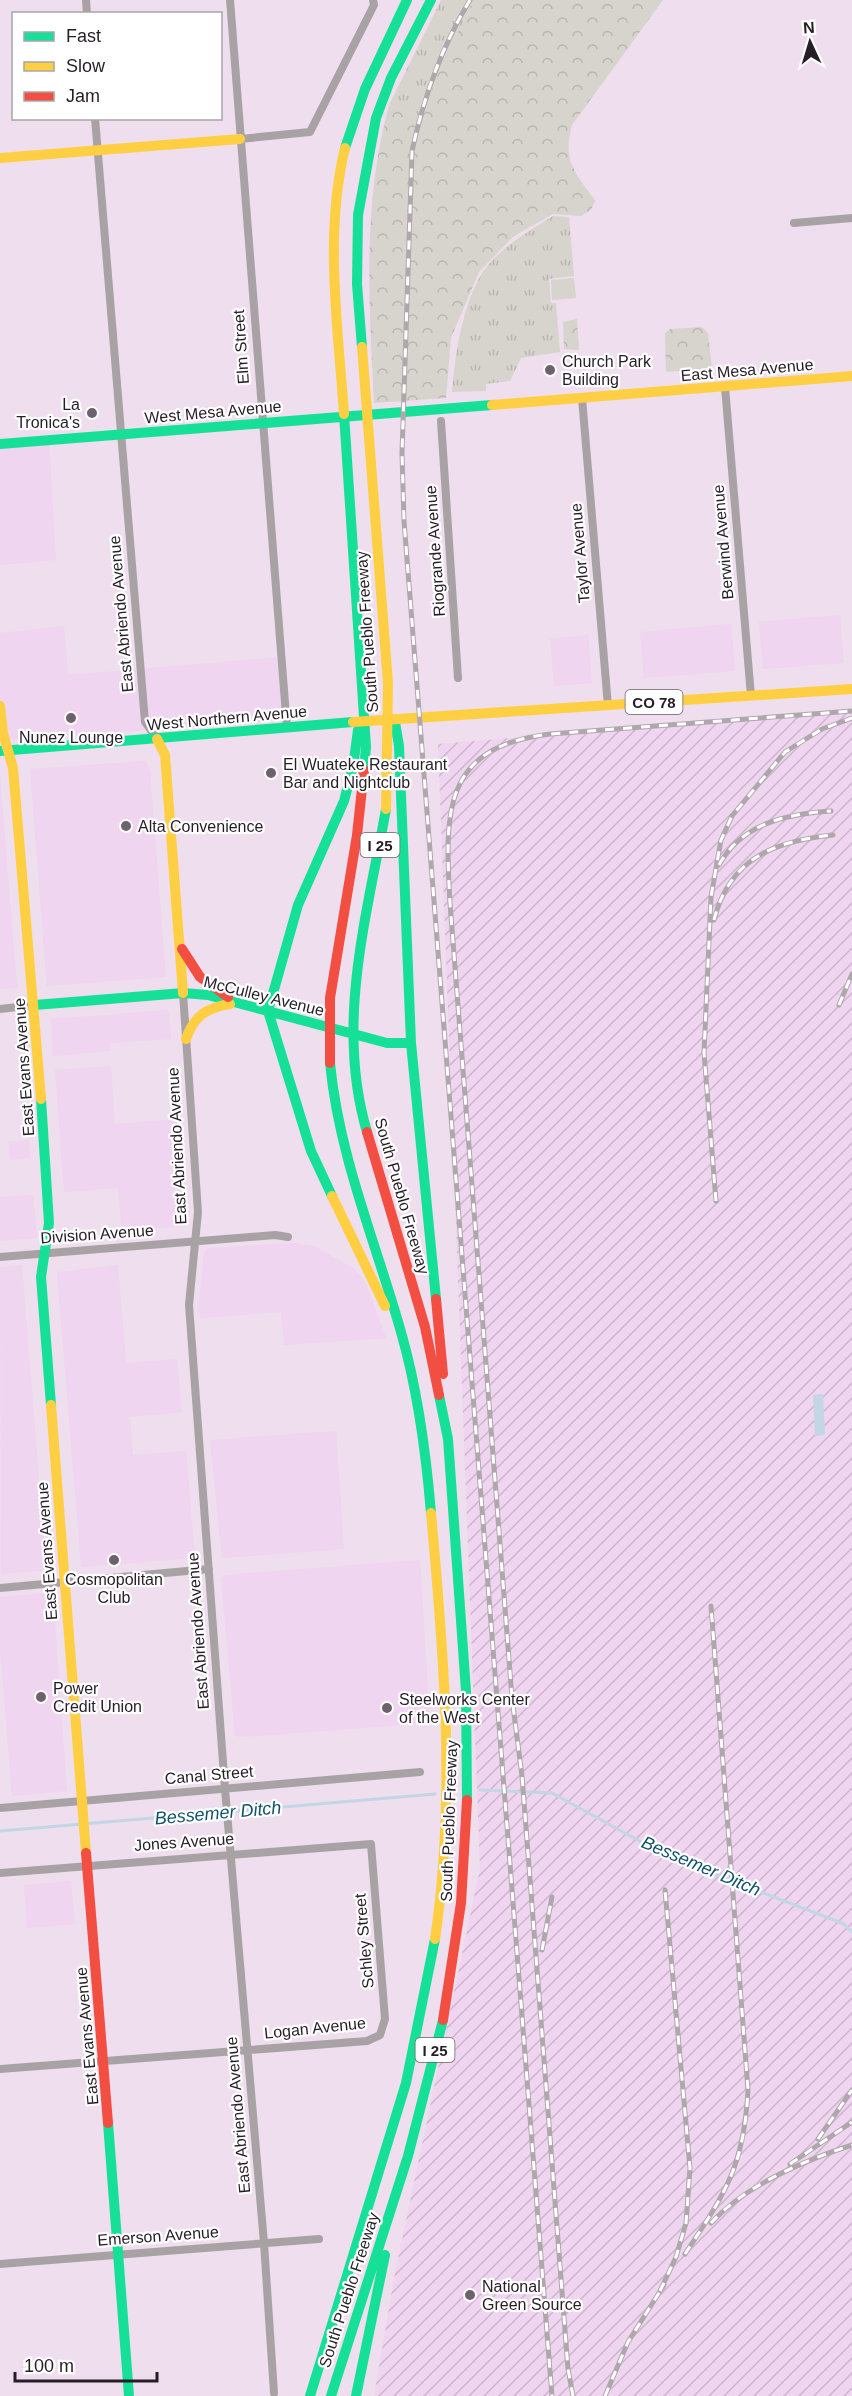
<svg xmlns="http://www.w3.org/2000/svg" width="852" height="2396" font-family="Helvetica,sans-serif">
<style>
.built{fill:#efd5ef}
.industrial{fill:url(#industrial-furrows)}
.grass{fill:url(#grass-tufts)}
.forest{fill:url(#forest-crowns)}
.pitch{fill:#d7d3cd}
.water{fill:#c2d6e6}
.lines{fill:none;stroke-linecap:round;stroke-linejoin:round}
.stream{stroke:#c2d6e6;stroke-width:3}
.street{stroke:#a9a2a4;stroke-width:8}
.fast{stroke:#16e098;stroke-width:10}
.slow{stroke:#ffcf43;stroke-width:10}
.jam{stroke:#f24e42;stroke-width:10}
.rail-casing{stroke:#b0a7ad;stroke-width:5}
.rail{stroke:#fff;stroke-width:3;stroke-dasharray:9;stroke-linecap:butt}
.poi-dot{fill:#6d616d;stroke:#fff;stroke-width:2}
.labels{text-anchor:middle;dominant-baseline:central;stroke-width:4.5;stroke-linejoin:round;paint-order:stroke}
.shield{fill:#fff;stroke:#686168;stroke-width:1.5}
.shield-label{font-size:15px;font-weight:bold;fill:#271d27}
.street-label{font-size:16px;fill:#271d27;stroke:#fff}
.poi-label{font-size:16px;fill:#271d27;stroke:#fff;text-anchor:start}
.water-label{font-size:18px;font-style:italic;fill:#10526a;stroke:#fff}
</style>
<defs>
<pattern id="industrial-furrows" width="10" height="10" patternUnits="userSpaceOnUse" patternTransform="scale(1.5)"><rect width="10" height="10" fill="#efd5ef"/><path d="M-1 1l2-2M0 10L10 0M9 11l2-2" fill="none" stroke="#cdb6cd"/></pattern>
<pattern id="grass-tufts" width="24" height="20" patternUnits="userSpaceOnUse" patternTransform="scale(1.5)"><rect width="24" height="20" fill="#d7d3cd"/><path d="M3 7l-1-3M5 7V3M7 7l1-3M15 17l-1-3M17 17v-4M19 17l1-3" fill="none" stroke="#b9b5b0"/></pattern>
<pattern id="forest-crowns" width="20" height="18" patternUnits="userSpaceOnUse" patternTransform="scale(1.5)"><rect width="20" height="18" fill="#d7d3cd"/><path d="M2 6a3 3 0 1 1 6 0M12 15a3 3 0 1 1 6 0" fill="none" stroke="#b9b5b0"/></pattern>
</defs>
<rect width="100%" height="100%" fill="#eedeee"/>
<path class="built" d="M49,440L56,560L0,565V444Z
M840,615L844,663L763,669L759,622Z
M731,624L735,671L644,678L640,632Z
M64,626L68,675L282,657L287,720L5,740L0,706V633Z
M588,635L592,683L554,686L550,639Z
M146,761L150,772L166,977L47,986L30,769Z
M0,774L17,988L0,989Z
M169,1010L171,1039L110,1043V1051L53,1056L51,1019Z
M111,1066L115,1124L177,1119L185,1226L122,1231L118,1188L64,1192L55,1070Z
M29,1140L30,1158L10,1160L8,1142Z
M33,1195L37,1238L0,1241V1197Z
M293,1243L314,1246L355,1269L366,1283L386,1338L284,1345L281,1312L201,1318L198,1310L204,1252L208,1248Z
M22,1265L46,1570L1,1574L0,1267Z
M118,1265L126,1363L177,1359L182,1412L130,1417L133,1455L186,1451L195,1558L81,1567L57,1272Z
M336,1431L344,1549L222,1558L210,1440Z
M420,1560L430,1723L243,1737L235,1736L221,1579L224,1575Z
M48,1593L52,1594L53,1598L67,1791L12,1796L0,1649V1597Z
M71,1881L75,1924L27,1928L24,1885Z"/>
<path class="industrial" d="M852,710V2396H374L395,2273L480,1869L438,744Z"/>
<path class="grass" d="M441,0H476L440,64L423,117L389,105Z
M553,216L569,217L574,276L549,279L551,303H556L560,352L521,358L510,381L486,384V391L452,392C455,354 462,308 481,275C496,250 529,231 553,216Z"/>
<path class="forest" d="M476,0H663L572,125C562,160 575,173 595,200L591,210L581,216L553,214L514,236L479,272L451,338L446,398L374,403C369,300 362,206 389,105L423,117L440,64Z
M577,319L579,350L564,349L563,322Z
M702,327L708,333L712,368L666,372L665,333L670,329Z"/>
<path class="pitch" d="M574,278L576,298L552,300L551,280Z"/>
<path class="water" d="M823,1394L825,1435L815,1436L813,1395Z"/>
<g class="lines">
<path class="stream" d="M480,1790L552,1793L665,1855L844,1924L852,1932
M0,1831L435,1794"/>
<path class="street" d="M86,0L87,14
M230,0L287,728
M95,118L145,722L157,739
M240,139L310,132L374,5L373,0
M794,223L852,218
M725,387L751,696
M582,398L608,706
M441,421L458,678
M183,993L198,1212L189,1305L225,1789L264,2243L274,2393
M0,1009L35,1005
M0,1257L275,1235L288,1237
M0,1588L209,1569
M0,1808L420,1772
M0,1873L371,1844L385,2019L380,2035L367,2041L0,2069
M0,2264L319,2239"/>
<path class="fast" d="M345,148L365,89L407,0
M362,347L357,284L358,215L376,118L391,78L431,0
M344,414L366,747L364,770
M0,444L492,405
M395,722L399,746L411,1043L436,1299
M0,751L353,722
M35,1005L183,993L208,995L387,1043H411
M330,1063C339,1157 376,1243 401,1332C418,1391 426,1452 431,1513
M41,1099L49,1223L41,1277L51,1405
M367,1132C335,1024 367,916 386,809
M332,1196L311,1151L268,1011L298,905L344,801L353,767L358,730
M439,1395L448,1439L466,1691L467,1800
M108,2123L129,2396
M310,2396L406,2083L435,1939
M331,2396L408,2156L443,2020
M356,2396L385,2255"/>
<path class="slow" d="M0,158L240,139
M362,347L388,683L386,809
M492,405L852,376
M344,414C338,327 324,234 345,148
M0,706L3,733L13,768L41,1099
M353,722L852,689
M157,739L165,755L183,993
M186,1039C194,1016 206,1008 230,1004
M332,1196L385,1306
M51,1405L86,1853
M431,1513C444,1655 456,1797 435,1939"/>
<path class="jam" d="M182,949L200,977L228,997
M330,1063V998L357,835L364,770
M367,1132L425,1327L439,1395
M436,1299L443,1374
M86,1853L108,2123
M443,2020L461,1903L467,1800"/>
<defs>
<path id="rail" d="M470,0C441,48 424,96 412,151L402,453L404,521L552,2396
M719,865C742,823 787,814 831,811
M714,920C730,857 776,841 833,835
M839,1005L852,974
M716,1201L704,1053L711,897L721,840L732,816L785,752L822,729L852,718
M542,1950L552,1897
M818,2139L852,2090
M790,2164L852,2122
M711,2223C746,2185 803,2161 852,2145
M685,2254C726,2192 744,2166 748,2090L711,1606
M660,2291L676,2257L686,2223L690,2168L665,1890
M573,2396L568,2369L522,1776L512,1698L450,903C445,813 441,747 550,734L852,711
M605,2396L628,2342L664,2285"/>
</defs>
<use href="#rail" class="rail-casing"/>
<use href="#rail" class="rail"/>
</g>
<g class="poi-dot">
<circle cx="550" cy="370" r="6"/>
<circle cx="92" cy="413" r="6"/>
<circle cx="71" cy="718" r="6"/>
<circle cx="271" cy="773" r="6"/>
<circle cx="126" cy="826" r="6"/>
<circle cx="114" cy="1560" r="6"/>
<circle cx="41" cy="1697" r="6"/>
<circle cx="387" cy="1708" r="6"/>
<circle cx="470" cy="2295" r="6"/>
</g>
<g class="labels">
<g class="shield">
<rect x="625.5" y="690" width="57" height="24" rx="4.5"/>
<rect x="360.5" y="833" width="39" height="24" rx="4.5"/>
<rect x="415.5" y="2038" width="39" height="24" rx="4.5"/>
</g>
<g class="shield-label">
<text x="654" y="702">CO 78</text>
<text x="380" y="845">I 25</text>
<text x="435" y="2050">I 25</text>
</g>
<g class="street-label">
<text transform="translate(241 347) rotate(-94)">Elm Street</text>
<text transform="translate(747 370) rotate(-5)">East Mesa Avenue</text>
<text transform="translate(213 412) rotate(-5)">West Mesa Avenue</text>
<text transform="translate(723 542) rotate(-95)">Berwind Avenue</text>
<text transform="translate(435 551) rotate(-94)">Riogrande Avenue</text>
<text transform="translate(580 553) rotate(-95)">Taylor Avenue</text>
<text transform="translate(121 614) rotate(-95)">East Abriendo Avenue</text>
<text transform="translate(367 632) rotate(-94)">South Pueblo Freeway</text>
<text transform="translate(227 718) rotate(-5)">West Northern Avenue</text>
<text transform="translate(264 996) rotate(14)">McCulley Avenue</text>
<text transform="translate(24 1067) rotate(-94)">East Evans Avenue</text>
<text transform="translate(177 1146) rotate(-93)">East Abriendo Avenue</text>
<text transform="translate(402 1196) rotate(74)">South Pueblo Freeway</text>
<text transform="translate(97 1234) rotate(-4)">Division Avenue</text>
<text transform="translate(47 1551) rotate(-94)">East Evans Avenue</text>
<text transform="translate(198 1631) rotate(-94)">East Abriendo Avenue</text>
<text transform="translate(209 1775) rotate(-5)">Canal Street</text>
<text transform="translate(449 1821) rotate(-88)">South Pueblo Freeway</text>
<text transform="translate(184 1842) rotate(-4)">Jones Avenue</text>
<text transform="translate(364 1941) rotate(-95)">Schley Street</text>
<text transform="translate(315 2028) rotate(-6)">Logan Avenue</text>
<text transform="translate(87 2036) rotate(-95)">East Evans Avenue</text>
<text transform="translate(238 2115) rotate(-95)">East Abriendo Avenue</text>
<text transform="translate(158 2236) rotate(-4)">Emerson Avenue</text>
<text transform="translate(349 2290) rotate(-72)">South Pueblo Freeway</text>
</g>
<g class="poi-label">
<text x="562" y="361">Church Park<tspan x="562" dy="18">Building</tspan></text>
<text x="80" y="404" text-anchor="end">La<tspan x="80" dy="18">Tronica's</tspan></text>
<text x="71" y="737" text-anchor="middle">Nunez Lounge</text>
<text x="283" y="764">El Wuateke Restaurant<tspan x="283" dy="18">Bar and Nightclub</tspan></text>
<text x="138" y="826">Alta Convenience</text>
<text x="114" y="1579" text-anchor="middle">Cosmopolitan<tspan x="114" dy="18">Club</tspan></text>
<text x="53" y="1688">Power<tspan x="53" dy="18">Credit Union</tspan></text>
<text x="399" y="1699">Steelworks Center<tspan x="399" dy="18">of the West</tspan></text>
<text x="482" y="2286">National<tspan x="482" dy="18">Green Source</tspan></text>
</g>
<g class="water-label">
<text transform="translate(218 1813) rotate(-5)">Bessemer Ditch</text>
<text transform="translate(701 1866) rotate(23)">Bessemer Ditch</text>
</g>
</g>
<rect x="12" y="12" width="210" height="108" fill="#ffffff" stroke="#a9a5a9" stroke-width="1.5"/>
<rect x="24" y="32" width="30" height="9" fill="#16e098" stroke="#a9a5a9" stroke-width="1.5"/>
<text x="66" y="42" font-size="18" fill="#271d27">Fast</text>
<rect x="24" y="62" width="30" height="9" fill="#ffcf43" stroke="#a9a5a9" stroke-width="1.5"/>
<text x="66" y="72" font-size="18" fill="#271d27">Slow</text>
<rect x="24" y="92" width="30" height="9" fill="#f24e42" stroke="#a9a5a9" stroke-width="1.5"/>
<text x="66" y="102" font-size="18" fill="#271d27">Jam</text>
<g transform="translate(810 42) rotate(356)" stroke="#ffffff" stroke-width="4.5" paint-order="stroke">
<path d="M0-4.5L10 22L0 15L-10 22Z" fill="#271d27"/>
<text y="-9" font-size="16" font-weight="bold" text-anchor="middle" fill="#271d27">N</text>
</g>
<path d="M15 2372v9h142v-9" fill="none" stroke="#271d27" stroke-width="3"/>
<text x="24" y="2372" font-size="18" fill="#271d27" stroke="#ffffff" stroke-width="4.5" paint-order="stroke">100 m</text>
</svg>
